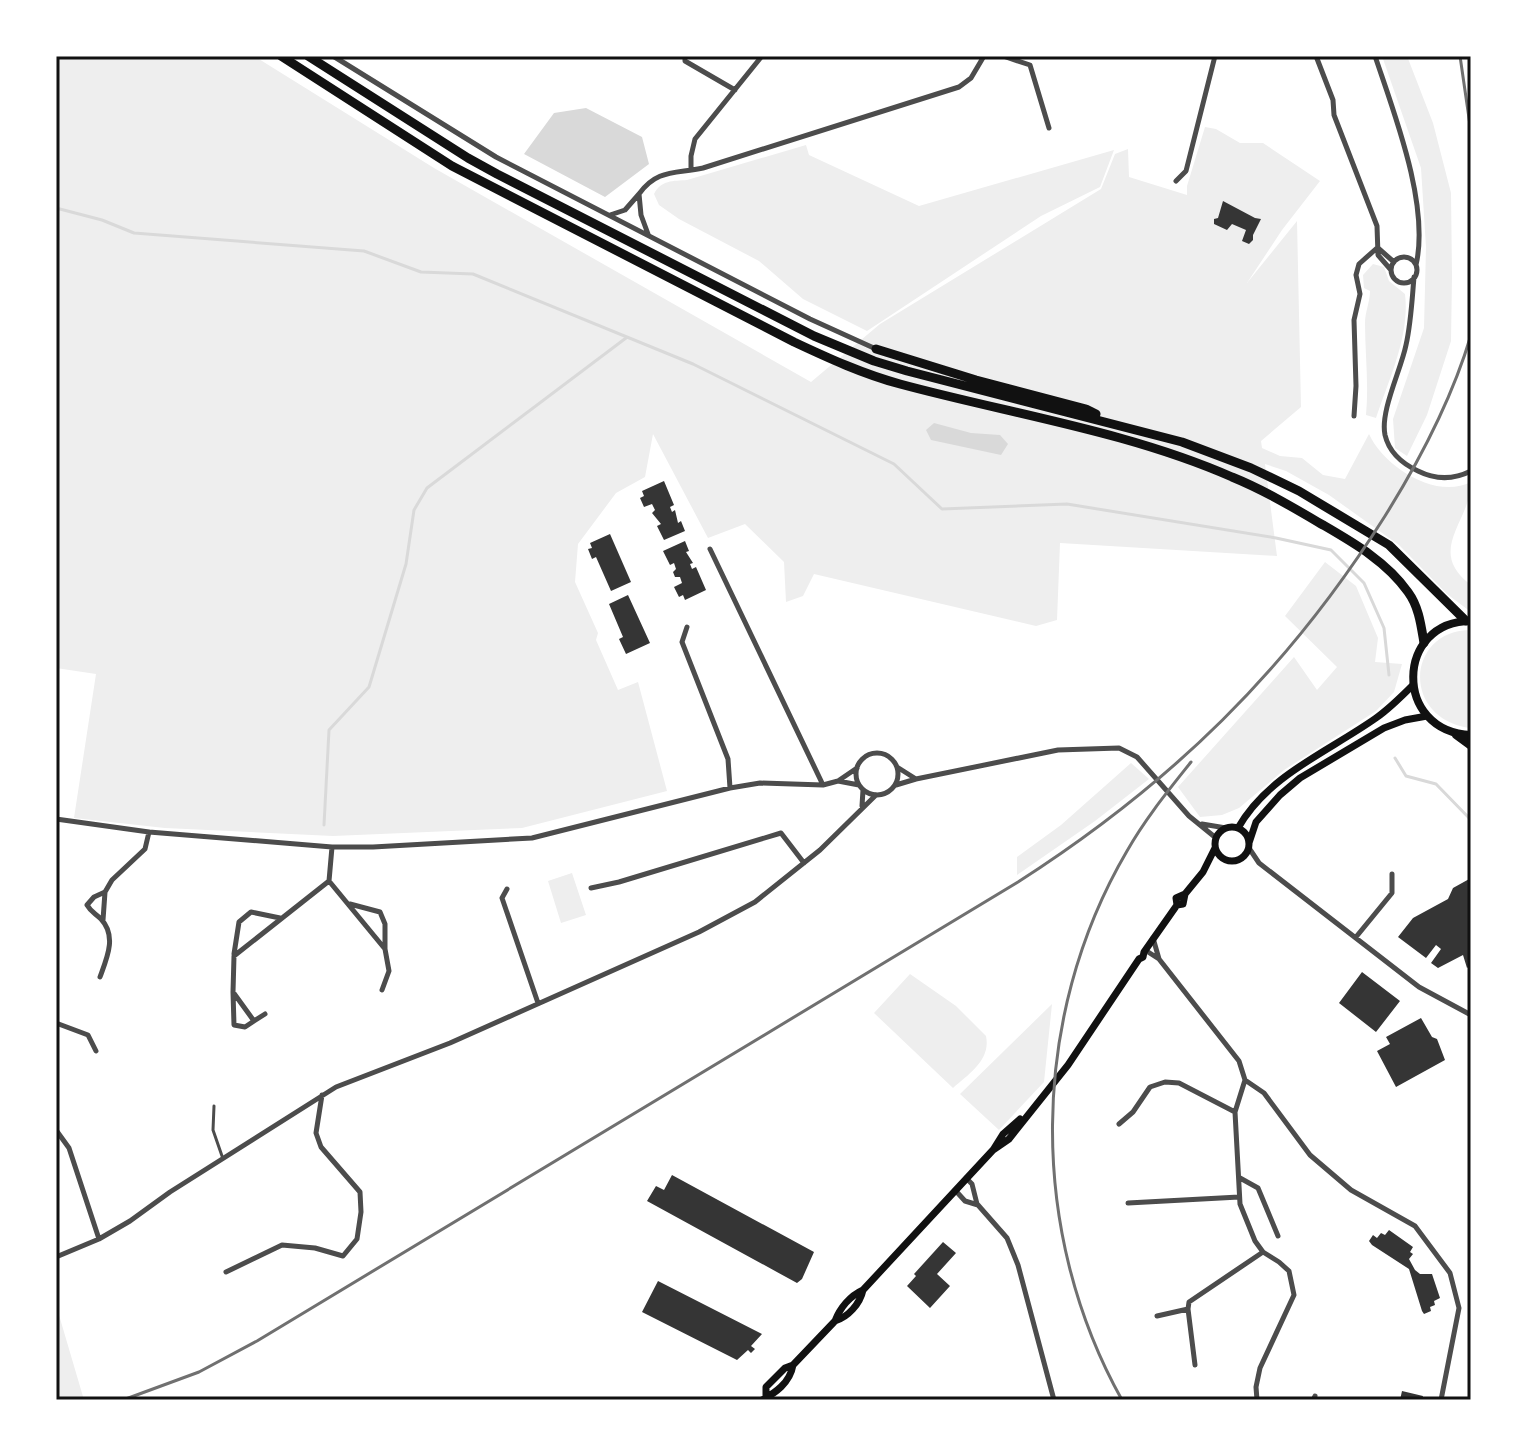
<svg xmlns="http://www.w3.org/2000/svg" width="1527" height="1456" font-family="'Source Serif 4',serif">
<style>
.green{fill:#eee}
.water{fill:#d9d9d9}
.lines{fill:none;stroke-linecap:round;stroke-linejoin:round}
.stream{stroke:#d9d9d9;stroke-width:3}
.building{fill:#353535}
.service{stroke:#4c4c4c;stroke-width:3}
.minor{stroke:#4c4c4c;stroke-width:5}
.secondary{stroke:#111;stroke-width:7}
.primary{stroke:#111;stroke-width:8}
.trunk{stroke:#111;stroke-width:9}
.rail{stroke:#707070;stroke-width:3}
.neatline{fill:none;stroke:#111;stroke-width:3}
</style>
<rect width="100%" height="100%" fill="#fff"/>
<path class="green" d="M56,56H254L434,168L811,382L880,324L1101,189L1115,154L1128,149L1129,177L1187,195V186L1205,127L1216,129L1240,143H1263L1320,181L1282,230L1247,283L1297,221L1301,407L1261,441L1262,448L1280,456L1302,458L1323,475L1345,479L1369,434C1384,467 1436,500 1471,482C1471,522 1425,550 1471,585V612L1447,594L1399,545L1329,495L1286,471L1265,464L1277,556L1060,543L1057,620L1036,626L814,574L803,596L786,602L784,562L745,524L708,538L653,434L645,477L616,493L578,544L575,582L598,633L596,640L618,690L638,682L667,791L522,828L333,836L165,828L74,818L96,674L56,668Z
M1382,56H1407L1433,123L1451,193L1452,276L1451,341L1427,415L1407,456L1395,448L1393,419L1424,328L1426,247L1421,168Z
M806,145L809,155L919,206L1114,150L1100,187L1041,216L867,331L803,299L759,261L679,219L659,205L654,194C661,180 673,181 687,180Z
M1373,264L1384,267L1389,281L1405,294C1410,336 1389,379 1376,418L1366,415C1369,384 1365,354 1365,323C1365,312 1370,302 1370,291L1364,288L1363,275Z
M1325,562L1356,586L1378,638L1375,662L1402,664L1394,692L1376,711L1284,770L1239,808L1222,815L1200,817L1178,787L1294,657L1317,690L1337,667L1285,616Z
M1471,630V727L1469,728C1400,717 1407,630 1471,630Z
M1131,763L1149,779L1095,821L1017,875V857L1061,825Z
M572,873L586,915L561,923L548,881Z
M910,974L956,1006L986,1036C991,1060 969,1074 953,1088L874,1013Z
M1052,1004L1044,1082L999,1130L960,1094Z
M59,1315L84,1400H56V1316Z"/>
<path class="water" d="M586,108L642,137L649,164L605,197L524,154L554,113Z
M934,423L971,433L1000,435L1008,444L1001,455L931,440L926,430Z"/>
<g class="lines">
<path class="stream" d="M56,208L102,220L134,233L364,251L421,272L473,274L693,364L894,464L942,509L1067,504L1276,538L1331,550L1364,583L1384,628L1389,675
M1395,758L1406,776L1436,784L1471,820
M324,825L329,730L369,687L406,564L414,510L427,488L626,338"/>
</g>
<path class="building" d="M1223,201L1255,218L1261,219L1253,235V240L1249,244L1242,241L1246,230L1232,224L1227,230L1214,224V219L1218,218Z
M664,481L674,505L670,507L672,512L675,510L678,523L681,521L685,531L664,540L657,526L661,524L652,513L655,510L652,504L644,507L640,498L644,496L642,491Z
M610,534L631,582L611,591L596,557L592,559L588,549L592,548L590,543Z
M685,541L689,551L686,552L693,563L690,564L692,569L696,567L706,590L685,600L683,595L679,597L674,587L682,583L680,577H675L673,572L676,569L674,563L670,565L663,551Z
M628,595L650,643L626,654L619,639L623,637L609,604Z
M1471,878V965L1467,968L1463,955L1438,968L1431,963L1441,949L1436,945L1426,958L1398,937L1413,918L1448,899L1453,888Z
M1362,972L1400,1001L1376,1032L1339,1003Z
M1421,1018L1432,1037L1437,1039L1445,1060L1396,1087L1377,1051L1390,1044L1386,1037Z
M672,1175L814,1252L802,1279L797,1283L647,1201L656,1186L664,1190Z
M1389,1230L1413,1247L1410,1252L1413,1254L1409,1259L1415,1270L1420,1274H1432L1440,1298L1434,1301L1435,1305L1430,1307L1431,1311L1424,1314L1422,1311L1409,1269L1372,1245L1369,1241L1373,1235L1377,1238L1381,1233L1385,1235Z
M943,1242L956,1253L937,1274L950,1286L930,1308L907,1286L916,1276L914,1274Z
M658,1281L762,1334L751,1346L755,1349L751,1353L748,1350L737,1360L642,1312Z
M1402,1391L1423,1396L1422,1400H1400Z"/>
<g class="lines">
<path class="service" d="M214,1106L213,1130L222,1156"/>
<path class="minor" d="M333,56L496,157L810,319L876,349
M685,56V61L735,90
M1003,56L1030,65L1049,128
M1316,56L1333,100L1334,115L1377,226L1378,255L1391,270
M1375,56C1394,113 1430,205 1416,265
M691,170V156L695,139L762,56
M1176,181L1186,171L1215,56
M639,194C657,169 675,174 703,168L959,87L971,78L984,56
M610,215L625,210L639,194L641,215L648,234
M1378,248L1394,262
M1391 270a13 13 0 1 1 26 0a13 13 0 1 1-26 0Z
M1414,277C1412,300 1411,323 1406,345C1401,370 1380,411 1385,435C1389,452 1403,464 1418,471C1436,480 1453,480 1471,471
M1354,416L1356,386L1354,320L1360,294L1356,275L1359,264L1377,248
M710,549L823,785
M687,627L682,642L728,759L730,788
M856 774a21 21 0 1 1 42 0a21 21 0 1 1-42 0Z
M857,768L838,781L859,785
M916,779L1058,750L1119,748L1137,757L1189,816L1216,838
M896,785L916,779L897,767
M862,806L863,790
M56,819L149,832L332,847H373L532,838L730,788L760,783L823,785L838,781
M1202,824L1226,828
M1249,848L1259,863L1419,987L1471,1015
M329,881L385,949L389,971L382,990
M591,888L619,882L781,833L804,863
M507,889L502,898L538,1003
M350,904L380,912L385,924V949
M103,920L105,892
M1356,937L1392,893V874
M1145,950L1159,959L1153,938
M234,954L239,922L251,912L280,918
M1159,959L1239,1061L1245,1080L1264,1093L1310,1155L1351,1190L1415,1226L1450,1273L1459,1308L1441,1400
M100,977C107,958 117,936 101,919C95,913 91,912 87,905L94,897L105,892L112,880L145,849L149,832
M233,992L234,1025L245,1027L254,1021L233,992L234,956L329,881L332,847
M254,1021L265,1014
M56,1023L88,1035L96,1051
M1245,1080L1235,1112L1240,1204L1255,1241L1263,1252L1279,1262L1289,1271L1294,1295L1260,1368L1256,1387L1257,1400
M1119,1124L1133,1112L1150,1087L1165,1082L1179,1083L1235,1112
M56,1130L69,1148L99,1239
M966,1178L972,1184L977,1204
M1240,1178L1258,1188L1278,1236
M955,1190L965,1201L978,1205L1007,1238L1018,1265L1054,1400
M1128,1203L1239,1197
M56,1257L99,1239L130,1221L170,1192L336,1087L450,1043L699,932L755,902L820,850L876,795
M226,1272L282,1245L315,1248L343,1256L357,1239L361,1212L360,1192L321,1147L316,1133L322,1095
M1188,1309L1195,1365
M1157,1316L1188,1309L1189,1302L1263,1252
M1313,1400L1315,1396"/>
<path class="secondary" d="M1215 844a17 17 0 1 1 34 0a17 17 0 1 1-34 0Z
M1238,828C1268,775 1328,752 1376,718C1389,709 1401,697 1413,685
M1249,843L1256,822L1280,795L1300,778L1384,728L1405,720L1427,716
M1177,905L1183,904L1185,894L1203,872L1215,848
M993,1150L1003,1134L1020,1119
M835,1321C840,1308 850,1296 863,1290L993,1150L1009,1139L1068,1065L1139,959L1143,957L1144,952L1177,905L1176,898L1185,894
M766,1397V1387L785,1368L793,1365L835,1321C848,1317 860,1304 863,1290
M762,1400C775,1393 790,1383 793,1365"/>
<path class="primary" d="M1471,621C1395,621 1393,732 1471,735
M1456,735L1471,746"/>
<path class="trunk" d="M281,56L452,166L794,342C828,358 863,374 900,384C1011,414 1127,431 1232,477C1264,490 1294,508 1323,525C1354,543 1387,562 1408,592C1419,607 1421,625 1424,643
M308,56L468,158L497,174L814,336L874,361L907,371L1182,442L1251,468L1299,491L1389,545L1466,621
M876,349L976,380L1086,409L1096,414"/>
<path class="rail" d="M1460,56L1471,132
M123,1400L199,1372L257,1341L1018,882C1171,784 1288,670 1385,516C1420,460 1452,399 1471,335
M1122,1400C1028,1232 1029,1018 1127,851C1145,819 1168,791 1191,762"/>
</g>
<rect width="1527" height="1456" fill="none" stroke="#ffffff" stroke-width="116"/>
<rect x="58" y="58" width="1411" height="1340" class="neatline"/>
</svg>
